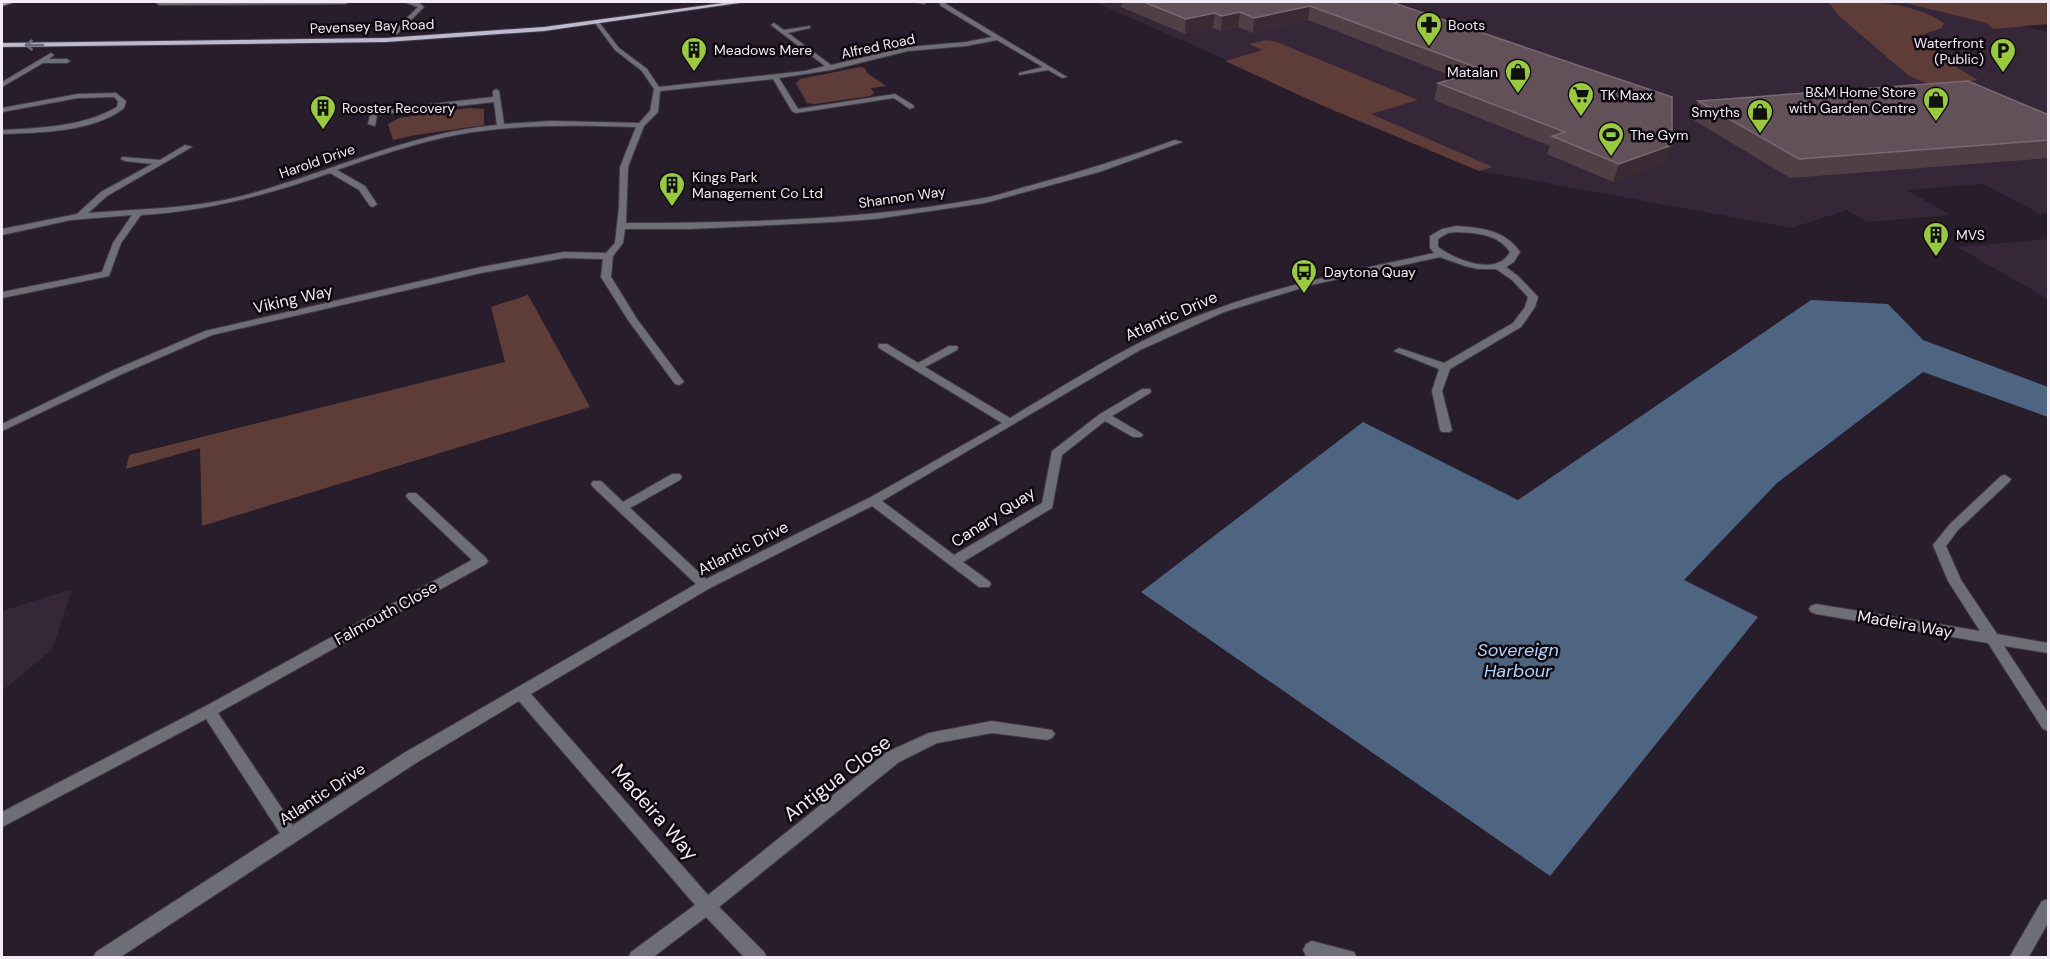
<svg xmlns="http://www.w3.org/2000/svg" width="2050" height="959" font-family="'DM Sans',sans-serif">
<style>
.built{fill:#352638}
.green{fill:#5e3d39}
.water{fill:#4e6581}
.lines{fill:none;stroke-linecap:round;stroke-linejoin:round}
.street-casing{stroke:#443a47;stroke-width:2}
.secondary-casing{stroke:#443a47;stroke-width:2}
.primary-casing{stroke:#443a47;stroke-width:2}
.street{fill:#6e6e77;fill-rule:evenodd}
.secondary{fill:#9a9aa8;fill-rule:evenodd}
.primary{fill:#bcbbce;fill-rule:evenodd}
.wall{fill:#513f46}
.shaded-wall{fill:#392a33}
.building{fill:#625159;stroke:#796971;stroke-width:1.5}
.oneway{stroke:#6e6b78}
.labels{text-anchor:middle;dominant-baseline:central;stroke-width:5;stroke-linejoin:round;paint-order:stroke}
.far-poi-label{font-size:14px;fill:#f2eaf4;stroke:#0e090f;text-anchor:start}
.far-street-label{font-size:14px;fill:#f2eaf4;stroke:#0e090f}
.street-label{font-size:16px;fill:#f2eaf4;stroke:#0e090f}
.water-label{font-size:18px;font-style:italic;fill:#b1d2fa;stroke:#0e090f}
.near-street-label{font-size:20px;fill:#f2eaf4;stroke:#0e090f}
</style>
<rect width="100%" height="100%" fill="#281d2b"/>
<path class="built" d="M1094,2H1923L2048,32V213L2040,214L1983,184L1907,190L1950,215L1867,222L1847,210L1792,228L1481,171Z
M2048,239V299L1957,247Z
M72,589L52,650L2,691V611Z"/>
<path class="green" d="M1828,2C1868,2 1909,0 1944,23L1942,28L1918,36L1924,41L1915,42L1969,65L1956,67L1978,80L1933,86L1909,76L1839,16Z
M1901,2H2048V24L1993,29L1987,23Z
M1266,40L1274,41L1418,100L1371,114L1493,167L1479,171L1321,105L1225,61L1263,50L1249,44Z
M860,67L865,68L867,73L886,86L871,88L874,93L870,96L815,104L807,103L796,83L800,79Z
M469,108L484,109V125L416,135L393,140L388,124L399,118Z
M528,295L590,407L202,526L200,448L126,469L129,455L505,362L491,307Z"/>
<path class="water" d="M1811,300L1888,304L1923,340L2048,387V417L1923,372L1777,483L1684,580L1758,617L1550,876L1141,592L1363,422L1518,500Z"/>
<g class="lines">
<defs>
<path id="street" d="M158,2H349L346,4L159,5L156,3Z
M404,2H418L424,7L397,34H393V32L418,7Z
M915,2H927L924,4Z
M939,2H945L946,4L1067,77L1062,78L1048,70L1019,75V73L1043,67L997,40L966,46L908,51L831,70L779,78L798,109L895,94L913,105L914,107L910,109L894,98L796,113L792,111L773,79L660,91L658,112L644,126L628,167L626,223C744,223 866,220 984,198C1000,195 1016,189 1032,185C1080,172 1128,157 1175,140L1182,142L1099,172L985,203L875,219L834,222L690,229H625L623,243L613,256L611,277L637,319L684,382L679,385L675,384L628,320L601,277L603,259L564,258L481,273L212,335L122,374L2,431V424L114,370L205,331L481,267L564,252L606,253L615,243L619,207L620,167L636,127C578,125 519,124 461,134C418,142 377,156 337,170L365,186L377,204L373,207L370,206L359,190L330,173C267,195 207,211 141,215L121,243L109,276L2,298V292L102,272L113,243L132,215L71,220L2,235V229L77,214L101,192L152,164L125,161L121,159L122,157L160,160L185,145L192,147L107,196L88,213C139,209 189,209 238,197C325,175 406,133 497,125L494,102L377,115L375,126L368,124L371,111L493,97V91L496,89L499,91L504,124L551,121L639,123L650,111L654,89L642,71L615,50L595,23L598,21L619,48L647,69L659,87L805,71L825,66L771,25L774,23L784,30L810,26V28L788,33L831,65L908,47L966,42L992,37L941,6Z
M51,53L54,55L49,59H67L70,61L67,63H43L2,87V82Z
M116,93L126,101L124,108C95,132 37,133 2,134V130C41,128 82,127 117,107L118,101L114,97L78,98L2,112V108L78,94Z
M1457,226C1482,228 1505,230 1520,252L1514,262L1506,267L1518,276L1538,297L1535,307L1521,327L1450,369L1442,391L1452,430L1450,432H1442L1440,430L1432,391L1439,369L1394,351L1399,348L1444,363L1513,323L1525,307L1528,297L1512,280L1496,269H1478L1465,266L1440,257L1311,285L1224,312L1140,350L882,501L954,555L1042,503L1052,451L1100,414L1142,389H1150L1151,391L1150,393L1112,416L1141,433L1143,435L1141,437H1133L1105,421L1062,455L1052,508L963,562L989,581L991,584L989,587H979L872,506L710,588L531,694L708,895L887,752L929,733L992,721L1052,730L1055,734L1052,738L1047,740L992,733L937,743L899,762L719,907L764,952L767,958H745L706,917L652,958H628L631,952L695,905L519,701L416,763L119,958H93L96,952L280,833L206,719L2,827V812L204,707L472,560L408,499L406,496L408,493H416L486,558L488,561L486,564L218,713L293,825L404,753L696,584L593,487L591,484L593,481H601L623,502L672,474H680L682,477L680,480L630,508L706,579L869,498L1002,423L879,348L878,346L879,344H887L918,363L949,346H957L958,348L957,350L925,367L1010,418C1077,378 1144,334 1219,308C1289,283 1362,269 1434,253L1430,248V236L1442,229ZM1457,232C1477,233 1498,234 1510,252C1497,277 1456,260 1438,247V239L1448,233Z
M2005,475L2011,479L2009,482L1958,530L1946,546L1961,580L1997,634L2048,643V653L2004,646L2048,713V731L2043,729L1988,643L1816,614L1811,612L1809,609L1811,606L1816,604L1980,631L1948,581L1933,545L1950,524L2001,476Z
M2048,899V923L2028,958H2009L2042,901Z
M1312,941L1354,952L1357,958H1309L1306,956L1303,950L1306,944Z"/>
<path id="secondary" d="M2,2H15L2,6Z"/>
<path id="primary" d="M730,2H746L544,31L386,42L2,47V43L386,38L544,27Z"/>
</defs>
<use href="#street" class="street-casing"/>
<use href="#secondary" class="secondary-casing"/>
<use href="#primary" class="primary-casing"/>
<use href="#street" class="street"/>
<use href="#secondary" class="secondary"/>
<use href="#primary" class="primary"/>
</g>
<path class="wall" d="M1122,2H1391L1665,163L1613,182L1547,154L1550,146L1434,100L1438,83L1457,78L1308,20L1253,33L1238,27L1221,31L1213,28L1185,34L1121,7Z
M1698,101L2049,115V158L1790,178L1692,119Z"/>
<path class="shaded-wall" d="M1310,6L1308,20L1253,33L1254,18Z
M1240,12L1238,27L1221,31L1222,16Z
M1215,13L1213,28L1185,34L1186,19Z
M1672,145L1665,163L1613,182L1619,164Z"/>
<path class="building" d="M1144,2H1391L1672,97V145L1619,164L1552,136L1565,132L1438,83L1484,70L1310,6L1254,18L1240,12L1222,16L1215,13L1186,19Z
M1968,81L2049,115V140L1799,159L1698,101Z"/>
<defs><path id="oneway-shaft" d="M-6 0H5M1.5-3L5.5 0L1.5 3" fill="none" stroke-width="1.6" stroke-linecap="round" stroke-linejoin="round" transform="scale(1.5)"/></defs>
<use class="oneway" href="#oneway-shaft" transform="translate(34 45) rotate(180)"/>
<defs>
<symbol id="pharmacy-pin" viewBox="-11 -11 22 30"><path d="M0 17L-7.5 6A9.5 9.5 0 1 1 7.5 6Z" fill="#98cb37" stroke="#0e090f"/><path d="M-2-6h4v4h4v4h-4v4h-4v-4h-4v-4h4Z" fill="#111"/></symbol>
<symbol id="building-pin" viewBox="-11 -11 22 30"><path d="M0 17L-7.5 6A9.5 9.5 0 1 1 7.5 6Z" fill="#98cb37" stroke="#0e090f"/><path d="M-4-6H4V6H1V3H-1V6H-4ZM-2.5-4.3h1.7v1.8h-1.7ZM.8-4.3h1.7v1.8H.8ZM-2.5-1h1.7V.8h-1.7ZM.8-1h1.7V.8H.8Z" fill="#111"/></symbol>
<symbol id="parking-pin" viewBox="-11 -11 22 30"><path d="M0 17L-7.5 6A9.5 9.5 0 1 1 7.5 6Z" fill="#98cb37" stroke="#0e090f"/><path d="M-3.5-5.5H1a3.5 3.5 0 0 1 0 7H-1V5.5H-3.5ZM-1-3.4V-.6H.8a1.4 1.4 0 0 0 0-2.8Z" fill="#111"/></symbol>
<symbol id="shop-pin" viewBox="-11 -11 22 30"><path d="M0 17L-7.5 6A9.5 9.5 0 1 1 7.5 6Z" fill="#98cb37" stroke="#0e090f"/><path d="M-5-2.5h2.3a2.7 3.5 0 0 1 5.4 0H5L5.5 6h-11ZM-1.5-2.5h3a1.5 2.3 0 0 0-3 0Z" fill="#111"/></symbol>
<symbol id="supermarket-pin" viewBox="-11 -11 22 30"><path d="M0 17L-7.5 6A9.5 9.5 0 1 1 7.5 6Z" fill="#98cb37" stroke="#0e090f"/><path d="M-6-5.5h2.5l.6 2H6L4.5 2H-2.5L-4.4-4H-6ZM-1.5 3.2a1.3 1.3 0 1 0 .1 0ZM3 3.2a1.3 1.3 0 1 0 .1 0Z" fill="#111"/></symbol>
<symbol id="stadium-pin" viewBox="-11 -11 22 30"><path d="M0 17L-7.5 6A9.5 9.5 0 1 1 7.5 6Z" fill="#98cb37" stroke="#0e090f"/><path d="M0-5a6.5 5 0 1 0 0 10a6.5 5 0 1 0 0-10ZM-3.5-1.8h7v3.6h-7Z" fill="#111"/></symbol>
<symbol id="bus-pin" viewBox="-11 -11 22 30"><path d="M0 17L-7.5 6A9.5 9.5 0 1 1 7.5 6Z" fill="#98cb37" stroke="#0e090f"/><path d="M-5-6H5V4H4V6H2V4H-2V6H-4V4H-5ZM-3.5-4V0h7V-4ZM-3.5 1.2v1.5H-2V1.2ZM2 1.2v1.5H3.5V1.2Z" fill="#111"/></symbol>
</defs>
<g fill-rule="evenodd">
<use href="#pharmacy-pin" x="1414" y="10" width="30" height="40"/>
<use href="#building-pin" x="679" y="35" width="30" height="40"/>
<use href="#parking-pin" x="1988" y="36" width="30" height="40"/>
<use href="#shop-pin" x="1503" y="57" width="30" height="40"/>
<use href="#supermarket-pin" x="1566" y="80" width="30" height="40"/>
<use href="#shop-pin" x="1921" y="85" width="30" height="40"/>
<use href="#building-pin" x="308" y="93" width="30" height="40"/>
<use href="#shop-pin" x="1745" y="97" width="30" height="40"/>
<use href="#stadium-pin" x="1596" y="120" width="30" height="40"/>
<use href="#building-pin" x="657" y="170" width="30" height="40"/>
<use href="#building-pin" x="1921" y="220" width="30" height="40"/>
<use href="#bus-pin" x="1289" y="257" width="30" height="40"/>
</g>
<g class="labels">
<g class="far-poi-label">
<text x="1448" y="25">Boots</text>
<text x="1984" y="43" text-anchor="end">Waterfront<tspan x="1984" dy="16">(Public)</tspan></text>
<text x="714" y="50">Meadows Mere</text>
<text x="1498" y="72" text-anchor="end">Matalan</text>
<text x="1916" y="92" text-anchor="end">B&amp;M Home Store<tspan x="1916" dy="16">with Garden Centre</tspan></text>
<text x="1600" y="95">TK Maxx</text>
<text x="342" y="108">Rooster Recovery</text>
<text x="1740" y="112" text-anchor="end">Smyths</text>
<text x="1630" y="135">The Gym</text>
<text x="692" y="177">Kings Park<tspan x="692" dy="16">Management Co Ltd</tspan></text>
<text x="1956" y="235">MVS</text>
<text x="1324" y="272">Daytona Quay</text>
</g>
<g class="far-street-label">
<text transform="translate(372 26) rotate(-2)">Pevensey Bay Road</text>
<text transform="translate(878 46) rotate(-12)">Alfred Road</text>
<text transform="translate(317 161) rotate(-19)">Harold Drive</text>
<text transform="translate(902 197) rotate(-8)">Shannon Way</text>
</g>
<g class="street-label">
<text transform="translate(293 299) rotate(-13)">Viking Way</text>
<text transform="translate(1171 316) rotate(-24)">Atlantic Drive</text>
<text transform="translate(993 517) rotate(-33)">Canary Quay</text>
<text transform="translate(743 548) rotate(-27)">Atlantic Drive</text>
<text transform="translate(386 613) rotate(-29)">Falmouth Close</text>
<text transform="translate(1905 624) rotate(10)">Madeira Way</text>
<text transform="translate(322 794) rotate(-33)">Atlantic Drive</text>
</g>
<g class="water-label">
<text x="1518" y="650">Sovereign<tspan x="1518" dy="21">Harbour</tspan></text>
</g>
<g class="near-street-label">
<text transform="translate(837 778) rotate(-37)">Antigua Close</text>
<text transform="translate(655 812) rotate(49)">Madeira Way</text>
</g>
</g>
<rect width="2050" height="959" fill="none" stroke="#f2eaf4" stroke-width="6"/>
</svg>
